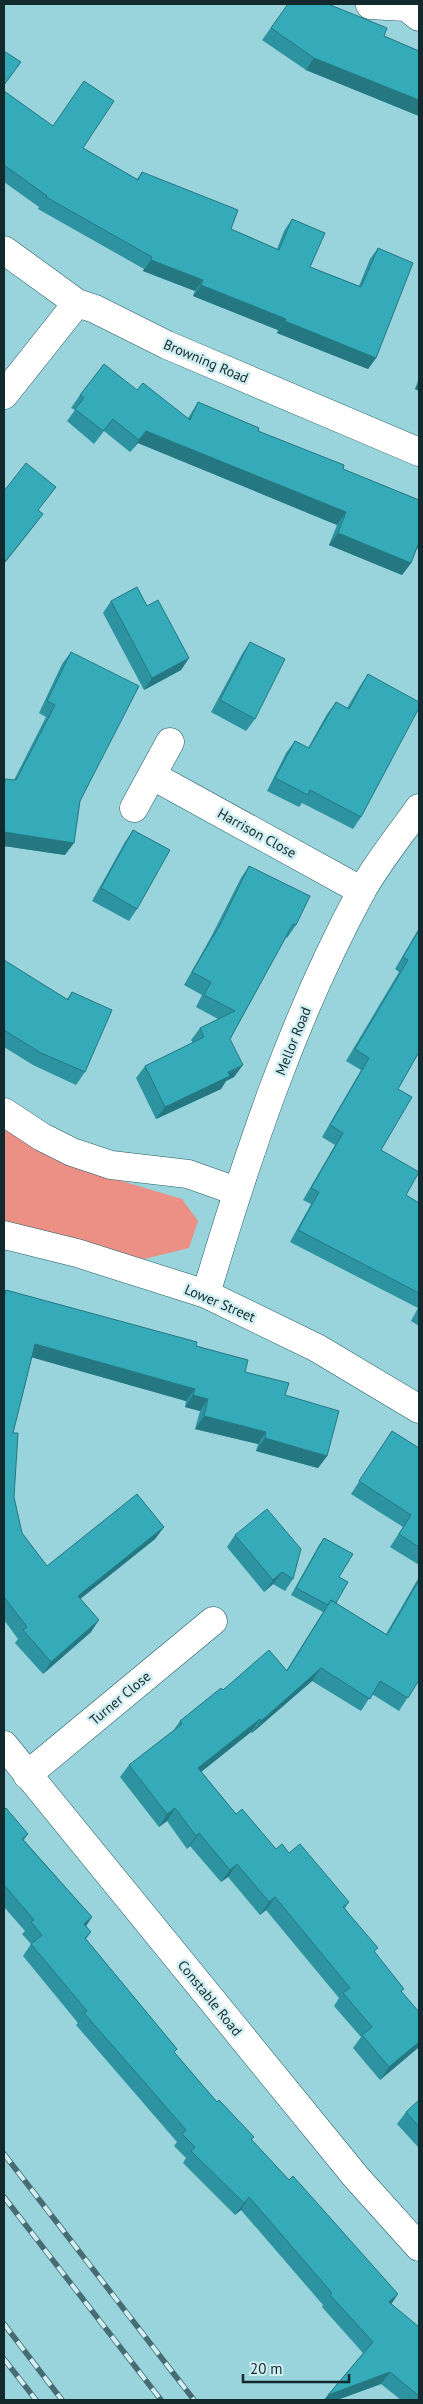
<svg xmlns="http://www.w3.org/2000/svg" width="423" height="2404" font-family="'PT Sans',sans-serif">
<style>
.green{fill:#ec8f84}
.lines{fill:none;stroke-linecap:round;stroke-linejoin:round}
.minor-casing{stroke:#235c64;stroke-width:29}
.minor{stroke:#fff;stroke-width:28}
.rail-casing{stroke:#476c71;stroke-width:5.5}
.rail{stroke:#d1eef2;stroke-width:4;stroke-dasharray:11;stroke-linecap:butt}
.wall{fill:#2e93a0}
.shaded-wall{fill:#257882}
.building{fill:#35abba;stroke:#257882}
.labels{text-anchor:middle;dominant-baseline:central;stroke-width:5;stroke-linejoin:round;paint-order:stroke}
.street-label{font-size:14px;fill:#122a2d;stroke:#d1eef2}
</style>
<rect width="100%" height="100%" fill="#99d3db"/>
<path class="green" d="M4,1128L71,1166L182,1199L198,1221L189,1248L144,1259L4,1221Z"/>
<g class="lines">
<defs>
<path id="minor" d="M370,5L406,7L419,17
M4,250L77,303L95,309L167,345L419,452
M4,395L77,303
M153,776L362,891
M134,808L170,742
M4,1112L42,1137L72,1152L111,1165L188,1174L236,1191
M4,1235L77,1253L206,1294L317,1348L419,1409
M206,1294C247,1156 293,1018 361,892C377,863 400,835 419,808
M4,1745L356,2177L419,2247
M27,1775L213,1621"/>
</defs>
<use href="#minor" class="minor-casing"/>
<use href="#minor" class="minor"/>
<defs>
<path id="rail" d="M4,2154L194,2400
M4,2197L161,2400
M4,2324L62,2400
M4,2359L36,2400"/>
</defs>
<use href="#rail" class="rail-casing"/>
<use href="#rail" class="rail"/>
</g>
<path class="wall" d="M288,4L384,36L419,51V116L306,70L262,40Z
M4,91L83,148L137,179L142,172L231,229L277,249L284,231L292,219L310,267L359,286L370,259L378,248L376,358L368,369L277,333L278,330L193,296L195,291L143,271L144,269L38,209L39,207L4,182Z
M419,378V391L415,389Z
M137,390L188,418L190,415L198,402L258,431L343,469L419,500V550L417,548L411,563L402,575L329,545L337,525L138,443L130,452L104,431L94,444L67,421L75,410L71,408L80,395Z
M111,601L147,606L189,658L181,670L144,690L103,613Z
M250,642L255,719L246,731L211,712L242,654Z
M71,652L80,801L65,855L4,846V781L5,779L14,780L46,717L39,713L62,664Z
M368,674L361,817L353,829L302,803L299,807L267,791L286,753L295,741L308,748L327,714L336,702L347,708L360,686Z
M133,830L137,909L129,921L92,901L125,842Z
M249,866L296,925L287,938L286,937L230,1039L234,1077L226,1081L221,1089L156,1119L136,1078L145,1066L193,1043L191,1040L200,1028L218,1019L196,1007L202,995L184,985L211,937L241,878Z
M419,928V1052L398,1089L381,1150L406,1195L419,1203V1326L411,1321L418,1308L290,1242L311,1204L303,1200L335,1145L322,1137L361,1070L346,1061L399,972L395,969Z
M4,960L67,999L72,992L85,1072L76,1085L33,1065L4,1047Z
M6,1290L196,1346L245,1372L285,1395L327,1456L318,1468L256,1451L258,1444L195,1429L200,1411L185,1407L186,1401L32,1357L13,1433L14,1497L22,1533L47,1566L164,1527L155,1539L80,1599L91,1632L43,1674L15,1643L18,1639L4,1620V1293Z
M392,1431L419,1448V1565L390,1547L403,1527L351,1494Z
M235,1535L293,1579L285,1591L273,1584L264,1592L227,1547Z
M324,1538L339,1577L336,1603L386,1634L419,1577V1680L399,1711L372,1694L361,1711L312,1681L252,1733L251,1732L201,1771L236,1814L276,1849L289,1853L349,1902L345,1908L402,1992L419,2047L380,2080L353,2048L361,2037L334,2006L339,1998L266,1910L260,1915L228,1877L221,1882L190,1846L187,1849L167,1821L159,1827L120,1777L129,1765L173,1731L180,1721L223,1690L286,1671L323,1612L291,1595L319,1545Z
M4,1810L28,1834L24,1840L92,1917L86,1926L91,1932L86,1939L177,2049L174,2052L217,2102L254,2137L251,2140L398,2294L391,2304L419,2327V2400H401L381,2384L337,2400H324L363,2353L322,2307L323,2305L241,2210L235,2215L183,2163L186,2158L174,2146L177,2142L76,2025L78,2023L23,1956L31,1944L22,1934L25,1931L4,1907Z
M419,2100V2148L397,2124L406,2112Z"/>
<path class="shaded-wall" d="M314,58L419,100V116L306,70Z
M151,260L203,280L195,291L143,271Z
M201,285L286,319L278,330L193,296Z
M285,321L376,358L368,369L277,333Z
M419,383V391L415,389Z
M146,431L346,512L337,525L138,443L130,452Z
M43,514L34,526L4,564V563Z
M338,533L411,563L402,575L329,545Z
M189,658L181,670L144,690L152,678Z
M4,832L74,843L65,855L4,846Z
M243,1065L234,1077L226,1081L221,1089L156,1119L165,1107Z
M35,1344L195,1389L186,1401L27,1356Z
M193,1395L208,1399L200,1411L185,1407Z
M204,1416L266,1432L258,1444L195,1429Z
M265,1438L327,1456L318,1468L256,1451Z
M164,1527L155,1539L69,1608L78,1596Z
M282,1572L273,1584L264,1592L273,1580Z
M99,1620L91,1632L43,1674L51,1662Z
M321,1668L312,1681L252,1733L261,1721Z
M260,1719L251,1732L190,1781L198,1768Z
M175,1808L167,1821L159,1827L167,1814Z
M199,1833L190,1846L187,1849L196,1836Z
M237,1864L228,1877L221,1882L230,1870Z
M275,1897L266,1910L260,1915L269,1902Z
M92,1917L84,1929V1924Z
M419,2042V2047L380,2080L389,2067Z
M249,2197L241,2210L235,2215L244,2203Z
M398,2294L390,2306L389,2302Z
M390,2372L381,2384L337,2400H324L328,2395Z"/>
<path class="building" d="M288,4H328L387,28L384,36L419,51V100L314,58L271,28Z
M4,51L21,62L4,85Z
M84,81L114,101L83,148L138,180L142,172L238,210L231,229L279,250L292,219L325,233L310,267L361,287L378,248L413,263L376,358L285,321L286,319L201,285L203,280L151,260L152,257L46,197L47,196L4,165V91L53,126Z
M104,364L137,390L143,383L190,420L198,402L259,428L258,431L344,465L343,469L419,500V542L411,563L338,533L346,512L146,431L139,440L113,419L103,431L75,409L84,398L80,395Z
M26,463L56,487L38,510L43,514L4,563V491Z
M137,587L147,606L158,600L189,658L152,678L111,601Z
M250,642L285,659L255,719L220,700Z
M71,652L139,686L80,801L74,843L4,832V791L5,779L16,780L55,705L47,701Z
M368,674L419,702V708L361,817L310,790L308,795L275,778L295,741L309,748L336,702L349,709Z
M133,830L170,850L137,909L101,888Z
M249,866L310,896L296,925L293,924L230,1039L243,1065L228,1072L230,1076L165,1107L145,1066L204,1037L200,1028L235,1011L204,995L211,982L192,972L220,925Z
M419,930V1052L398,1089L412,1097L381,1150L419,1172L406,1195L419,1203V1293L298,1230L319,1192L311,1188L343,1133L330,1125L369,1058L355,1049L408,960L403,957Z
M4,960L68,1000L72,992L112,1010L85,1072L41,1053L4,1030Z
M6,1290L197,1342L196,1346L248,1360L245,1372L289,1383L285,1395L339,1411L327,1456L265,1438L266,1432L204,1416L208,1399L193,1395L195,1389L35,1344L13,1433H18L14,1497L22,1533L47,1566L137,1494L164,1527L78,1596L99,1620L51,1662L23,1630L27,1627L4,1597V1298Z
M392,1431L419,1448V1547L399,1534L411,1515L359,1481Z
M267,1509L301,1549L293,1579L282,1572L273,1580L235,1535Z
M324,1538L353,1554L339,1577L348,1582L336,1603L331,1600L328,1605L296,1588Z
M419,1580V1680L408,1698L380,1681L370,1699L321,1668L261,1721L260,1719L198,1768L236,1814L242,1809L276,1849L282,1844L289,1853L300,1844L349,1902L343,1907L378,1948L374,1951L404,1989L401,1991L419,2012V2042L389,2067L362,2035L372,2027L343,1993L350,1988L275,1897L269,1902L237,1864L230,1870L199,1833L196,1836L175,1808L167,1814L129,1765L182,1724L180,1721L221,1688L223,1690L269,1650L287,1671L331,1600L387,1635Z
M6,1808L28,1834L22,1839L92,1917L84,1924L91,1932L85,1938L177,2049L174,2052L217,2102L219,2100L254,2137L251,2139L289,2180L293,2176L398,2294L389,2302L419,2327V2396L390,2372L328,2395L373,2342L330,2295L332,2293L249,2197L244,2203L191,2151L195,2147L182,2134L186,2130L84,2013L87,2011L31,1944L42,1935L31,1922L34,1920L4,1885V1810Z
M419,2100V2127L406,2112Z"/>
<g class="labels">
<g class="street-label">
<text transform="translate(206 361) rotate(23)">Browning Road</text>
<text transform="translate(257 833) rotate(29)">Harrison Close</text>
<text transform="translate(293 1041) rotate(-68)">Mellor Road</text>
<text transform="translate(220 1303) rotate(23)">Lower Street</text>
<text transform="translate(120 1698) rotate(-40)">Turner Close</text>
<text transform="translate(210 1998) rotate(51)">Constable Road</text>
</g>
</g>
<rect width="423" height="2404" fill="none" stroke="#122a2d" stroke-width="10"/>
<path d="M243 2374v8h106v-8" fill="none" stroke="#122a2d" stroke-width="2.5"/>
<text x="250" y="2374" font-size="15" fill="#122a2d" stroke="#d1eef2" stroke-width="4" paint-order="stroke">20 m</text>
</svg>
